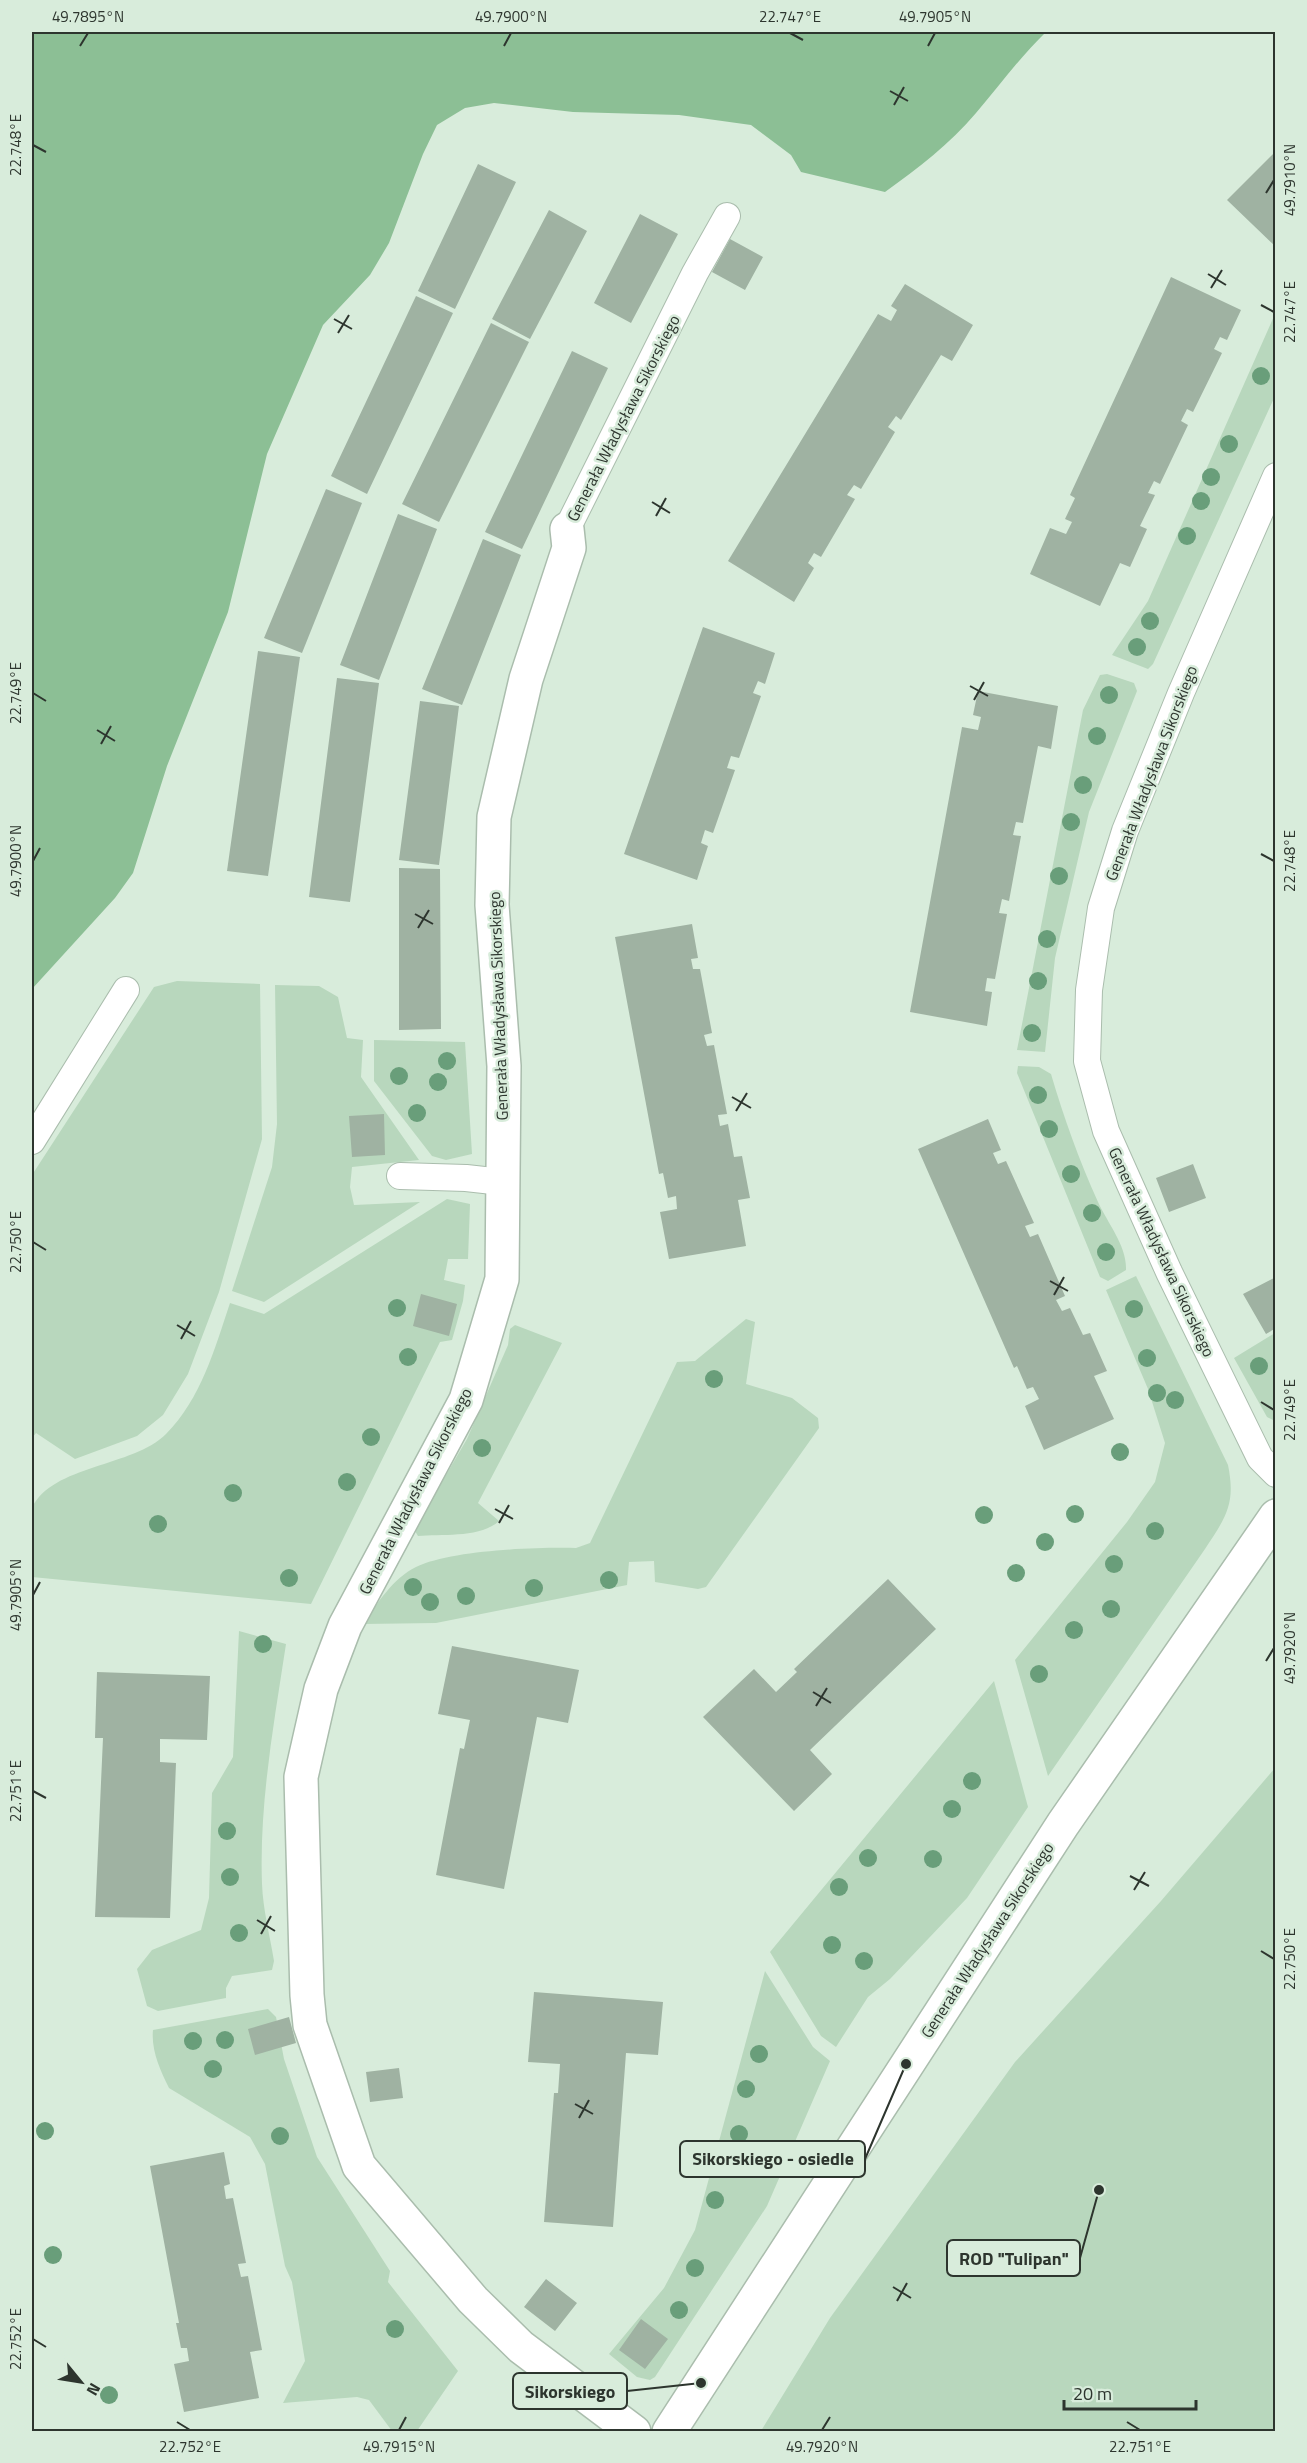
<svg xmlns="http://www.w3.org/2000/svg" width="1307" height="2463" font-family="'Titillium Web',sans-serif">
<style>
.green{fill:#b8d7bd}
.forest{fill:#8cbf95}
.building{fill:#9fb2a2}
.lines{fill:none;stroke-linecap:round;stroke-linejoin:round}
.lane-casing{stroke:#aabdad;stroke-width:28}
.street-casing{stroke:#aabdad;stroke-width:36}
.secondary-casing{stroke:#aabdad;stroke-width:36}
.lane{stroke:#fff;stroke-width:26}
.street{stroke:#fff;stroke-width:33}
.secondary{stroke:#fff;stroke-width:33}
.tree{fill:#699e7a}
.ticks{fill:none;stroke:#2d352e;stroke-width:2}
.labels{text-anchor:middle;dominant-baseline:central;stroke-width:5;stroke-linejoin:round;paint-order:stroke}
.street-label{font-size:16px;fill:#2d352e;stroke:#d8ecdb}
.leader{fill:none;stroke:#2d352e;stroke-width:2}
.callout-dot{fill:#2d352e;stroke:#d8ecdb;stroke-width:2}
.callout{fill:#d8ecdb;stroke:#2d352e;stroke-width:2}
.callout-label{font-size:18px;text-anchor:middle;font-weight:bold;fill:#2d352e}
.neatline{fill:none;stroke:#2d352e;stroke-width:2}
.ticks-label{font-size:15px;text-anchor:middle;fill:#2d352e}
</style>
<rect width="100%" height="100%" fill="#d8ecdb"/>
<path class="green" d="M1275,314V396L1153,664L1148,669L1112,655L1148,601Z
M1107,674L1134,683L1137,691L1089,812L1055,958L1045,1052L1017,1050L1083,710L1100,675Z
M177,981L260,984L262,1139L219,1292L188,1374L163,1415L137,1436L75,1459L36,1433L32,1438V1175L154,987Z
M275,985L319,986L338,997L347,1038L363,1040L361,1077L419,1160L352,1167L350,1187L354,1205L420,1202L264,1302L232,1291L272,1167L277,1124Z
M374,1040L465,1042L472,1154L446,1160L432,1156L374,1081Z
M1018,1066L1039,1067L1051,1074C1064,1118 1079,1160 1098,1202C1108,1224 1127,1246 1126,1270L1108,1281L1100,1277L1017,1073Z
M447,1199L470,1204L468,1259H448L444,1280L465,1285L463,1301L452,1340L440,1342L311,1604L32,1577C32,1564 28,1517 32,1508C52,1465 133,1467 166,1434C201,1399 215,1348 230,1303L264,1314Z
M1136,1276L1228,1465C1236,1504 1226,1517 1205,1549L1048,1776L1015,1660L1127,1522L1155,1482L1165,1443L1148,1389L1106,1290Z
M746,1319L755,1322L746,1384L792,1398L818,1418L819,1428L706,1587L698,1589L655,1582L654,1561L629,1562L627,1585L436,1623L363,1624C377,1604 393,1578 416,1567C451,1550 536,1547 576,1548L590,1543L677,1362L695,1361Z
M515,1325L562,1343L478,1503L499,1521C481,1538 442,1534 418,1536L415,1531L418,1523L467,1439L508,1345L510,1329Z
M1275,1333V1421L1267,1417L1234,1358Z
M239,1631L286,1644C274,1723 259,1804 262,1884C263,1910 270,1936 274,1961L272,1970L232,1976L226,1988V1998L158,2011L147,2006L137,1969L152,1950L201,1930L209,1898L212,1793L233,1757Z
M994,1681L1028,1807L967,1898L890,1979L868,1997L836,2047L821,2036L770,1952Z
M1275,1768V2431H761L830,2318L1015,2062L1161,1901Z
M765,1971L813,2047L830,2061L767,2206L655,2377L650,2380L637,2377L609,2354L664,2288L695,2230Z
M268,2009L276,2017L284,2059L317,2157L390,2271L388,2282L458,2371L417,2431H392L369,2400L357,2397L283,2403L305,2361L292,2282L285,2266L265,2164L250,2137L169,2088C160,2070 151,2050 153,2030Z"/>
<path class="forest" d="M32,32H1046C1020,57 1000,85 976,113C950,144 918,168 885,192L801,172L791,155L751,125L679,115L573,112L494,103L465,108L437,125L423,154L389,243L370,275L323,325L267,454L228,612L167,766L133,873L115,898L32,989Z"/>
<path class="building" d="M1276,151V247L1227,200Z
M478,164L516,182L455,309L418,291Z
M549,210L587,231L530,339L492,319Z
M640,214L678,234L631,323L594,303Z
M730,239L763,257L745,290L712,272Z
M1171,277L1241,310L1227,340L1220,337L1214,349L1222,353L1193,412L1187,409L1181,421L1188,425L1160,484L1154,481L1148,493L1155,495L1140,526L1147,529L1130,567L1120,563L1100,606L1030,574L1050,528L1066,534L1072,522L1065,519L1075,498L1070,495Z
M905,284L973,325L952,361L941,355L901,420L896,416L888,427L895,432L861,489L854,485L847,495L855,499L821,557L814,553L808,563L814,568L794,602L728,561L878,314L891,321L897,310L891,306Z
M416,296L453,313L367,494L331,476Z
M491,323L529,342L439,522L402,504Z
M572,351L608,368L522,549L485,532Z
M326,489L362,503L302,653L264,638Z
M398,514L437,529L379,680L340,665Z
M483,539L521,555L462,705L422,689Z
M703,627L775,653L765,684L758,681L753,693L761,696L739,758L731,756L727,768L735,770L713,833L705,830L701,843L708,846L697,880L624,854Z
M258,651L300,657L268,876L227,871Z
M337,678L379,683L350,902L309,897Z
M978,691L1058,706L1051,749L1038,746L1023,823L1016,822L1013,835L1021,836L1009,901L1002,899L999,913L1007,914L995,979L987,978L985,991L992,992L987,1026L910,1012L962,727L978,730L981,717L973,715Z
M420,701L459,706L439,865L399,860Z
M399,868L440,869L441,1029L399,1030Z
M692,924L698,958L691,959L693,969H700L712,1033L704,1035L707,1046L714,1045L727,1114L718,1115L720,1126L728,1124L734,1157L742,1156L750,1198L738,1200L746,1246L669,1259L660,1212L677,1209L676,1196L668,1198L663,1173L659,1174L615,937Z
M384,1114L385,1155L352,1157L349,1116Z
M988,1119L1001,1150L993,1153L998,1164L1006,1161L1034,1223L1025,1226L1030,1237L1038,1234L1065,1296L1056,1300L1062,1311L1070,1308L1083,1335L1090,1333L1107,1371L1094,1376L1114,1419L1044,1450L1025,1406L1039,1399L1033,1387L1027,1389L1017,1366L1014,1368L918,1149Z
M1193,1164L1206,1198L1169,1212L1156,1178Z
M1276,1277V1328L1266,1334L1243,1294Z
M421,1294L457,1304L449,1336L413,1326Z
M888,1579L936,1629L810,1750L832,1774L794,1811L703,1717L754,1669L776,1692L797,1672L794,1669Z
M452,1646L579,1670L568,1723L537,1717L504,1889L436,1875L460,1748L464,1749L470,1720L438,1714Z
M97,1672L210,1676L207,1740L160,1739V1762L176,1763L170,1918L95,1917L103,1738H95Z
M534,1992L663,2002L658,2055L626,2053L613,2227L544,2222L554,2093H558L560,2064L528,2062Z
M289,2017L296,2043L255,2055L248,2029Z
M399,2068L403,2098L370,2102L366,2072Z
M224,2152L230,2184L224,2186L226,2199L233,2198L246,2263L238,2264L241,2277L248,2276L262,2350L250,2352L259,2398L184,2412L174,2364L189,2361L187,2348H181L176,2323H179L150,2166Z
M546,2279L577,2303L555,2331L524,2307Z
M641,2319L668,2339L645,2369L619,2350Z"/>
<g class="lines">
<defs>
<path id="lane" d="M1276,476L1181,693L1125,831L1101,908L1089,990L1087,1061L1106,1131L1169,1272L1260,1458L1276,1474
M567,529L695,273L727,216
M32,1141L126,990
M400,1176L466,1178L502,1182"/>
<path id="street" d="M567,529L569,548L526,679L494,817L492,905L504,1066L502,1279L466,1400L345,1626L321,1689L301,1777L307,1995L310,2025L359,2166L473,2300L521,2347L634,2432"/>
<path id="secondary" d="M669,2432L1063,1824L1276,1516"/>
</defs>
<use href="#lane" class="lane-casing"/>
<use href="#street" class="street-casing"/>
<use href="#secondary" class="secondary-casing"/>
<use href="#lane" class="lane"/>
<use href="#street" class="street"/>
<use href="#secondary" class="secondary"/>
</g>
<g class="tree">
<circle cx="1261" cy="376" r="9"/>
<circle cx="1229" cy="444" r="9"/>
<circle cx="1211" cy="477" r="9"/>
<circle cx="1201" cy="501" r="9"/>
<circle cx="1187" cy="536" r="9"/>
<circle cx="1150" cy="621" r="9"/>
<circle cx="1137" cy="647" r="9"/>
<circle cx="1109" cy="695" r="9"/>
<circle cx="1097" cy="736" r="9"/>
<circle cx="1083" cy="785" r="9"/>
<circle cx="1071" cy="822" r="9"/>
<circle cx="1059" cy="876" r="9"/>
<circle cx="1047" cy="939" r="9"/>
<circle cx="1038" cy="981" r="9"/>
<circle cx="1032" cy="1033" r="9"/>
<circle cx="447" cy="1061" r="9"/>
<circle cx="399" cy="1076" r="9"/>
<circle cx="438" cy="1082" r="9"/>
<circle cx="1038" cy="1095" r="9"/>
<circle cx="417" cy="1113" r="9"/>
<circle cx="1049" cy="1129" r="9"/>
<circle cx="1071" cy="1174" r="9"/>
<circle cx="1092" cy="1213" r="9"/>
<circle cx="1106" cy="1252" r="9"/>
<circle cx="397" cy="1308" r="9"/>
<circle cx="1134" cy="1309" r="9"/>
<circle cx="408" cy="1357" r="9"/>
<circle cx="1147" cy="1358" r="9"/>
<circle cx="1259" cy="1366" r="9"/>
<circle cx="714" cy="1379" r="9"/>
<circle cx="1157" cy="1393" r="9"/>
<circle cx="1175" cy="1400" r="9"/>
<circle cx="371" cy="1437" r="9"/>
<circle cx="482" cy="1448" r="9"/>
<circle cx="1120" cy="1452" r="9"/>
<circle cx="347" cy="1482" r="9"/>
<circle cx="233" cy="1493" r="9"/>
<circle cx="1075" cy="1514" r="9"/>
<circle cx="984" cy="1515" r="9"/>
<circle cx="158" cy="1524" r="9"/>
<circle cx="1155" cy="1531" r="9"/>
<circle cx="1045" cy="1542" r="9"/>
<circle cx="1114" cy="1564" r="9"/>
<circle cx="1016" cy="1573" r="9"/>
<circle cx="289" cy="1578" r="9"/>
<circle cx="609" cy="1580" r="9"/>
<circle cx="413" cy="1587" r="9"/>
<circle cx="534" cy="1588" r="9"/>
<circle cx="466" cy="1596" r="9"/>
<circle cx="430" cy="1602" r="9"/>
<circle cx="1111" cy="1609" r="9"/>
<circle cx="1074" cy="1630" r="9"/>
<circle cx="263" cy="1644" r="9"/>
<circle cx="1039" cy="1674" r="9"/>
<circle cx="972" cy="1781" r="9"/>
<circle cx="952" cy="1809" r="9"/>
<circle cx="227" cy="1831" r="9"/>
<circle cx="868" cy="1858" r="9"/>
<circle cx="933" cy="1859" r="9"/>
<circle cx="230" cy="1877" r="9"/>
<circle cx="839" cy="1887" r="9"/>
<circle cx="239" cy="1933" r="9"/>
<circle cx="832" cy="1945" r="9"/>
<circle cx="864" cy="1961" r="9"/>
<circle cx="225" cy="2040" r="9"/>
<circle cx="193" cy="2041" r="9"/>
<circle cx="759" cy="2054" r="9"/>
<circle cx="213" cy="2069" r="9"/>
<circle cx="746" cy="2089" r="9"/>
<circle cx="45" cy="2131" r="9"/>
<circle cx="739" cy="2134" r="9"/>
<circle cx="280" cy="2136" r="9"/>
<circle cx="715" cy="2200" r="9"/>
<circle cx="53" cy="2255" r="9"/>
<circle cx="695" cy="2268" r="9"/>
<circle cx="679" cy="2310" r="9"/>
<circle cx="395" cy="2329" r="9"/>
<circle cx="109" cy="2395" r="9"/>
</g>
<path class="ticks" d="M790,33L803,40M80,46L88,33M504,46L511,33M928,46L935,33M890,91L908,101M894,105L904,87M33,145L46,152M1266,193L1274,180M1208,274L1226,285M1211,288L1222,270M1261,305L1274,312M334,319L352,329M338,333L349,315M652,502L670,513M656,516L666,498M970,686L988,696M33,693L46,701M974,700L984,682M97,730L115,741M101,744L111,726M1261,854L1274,861M33,861L40,848M415,914L433,924M418,928L429,910M732,1097L751,1108M736,1111L747,1093M33,1242L46,1250M1050,1281L1068,1291M1054,1295L1064,1277M177,1325L195,1336M181,1339L191,1321M1261,1402L1274,1410M495,1509L513,1519M499,1523L509,1505M33,1595L40,1582M1266,1661L1274,1648M813,1692L831,1703M816,1706L827,1688M33,1791L46,1798M1130,1876L1149,1886M1134,1890L1145,1872M257,1920L275,1931M261,1934L271,1916M1261,1951L1274,1959M575,2104L593,2114M579,2118L589,2100M893,2287L911,2298M897,2301L907,2283M33,2339L46,2347M177,2422L190,2430M1127,2422L1140,2430M399,2430L406,2417M822,2430L830,2417"/>
<g class="labels">
<g class="street-label">
<text transform="translate(623 418) rotate(-63)">Generała Władysława Sikorskiego</text>
<text transform="translate(1151 773) rotate(-69)">Generała Władysława Sikorskiego</text>
<text transform="translate(498 1006) rotate(-92)">Generała Władysława Sikorskiego</text>
<text transform="translate(1162 1252) rotate(65)">Generała Władysława Sikorskiego</text>
<text transform="translate(415 1491) rotate(-63)">Generała Władysława Sikorskiego</text>
<text transform="translate(987 1940) rotate(-57)">Generała Władysława Sikorskiego</text>
</g>
</g>
<path class="leader" d="M906 2064L865 2159M1099 2190L1080 2258M701 2383L627 2391"/>
<g class="callout-dot">
<circle cx="906" cy="2064" r="6"/>
<circle cx="1099" cy="2190" r="6"/>
<circle cx="701" cy="2383" r="6"/>
</g>
<g class="callout">
<rect x="680" y="2141" width="185" height="36" rx="6"/>
<rect x="947" y="2240" width="133" height="36" rx="6"/>
<rect x="513" y="2373" width="114" height="36" rx="6"/>
</g>
<g class="callout-label">
<text x="773" y="2165">Sikorskiego - osiedle</text>
<text x="1014" y="2265">ROD "Tulipan"</text>
<text x="570" y="2398">Sikorskiego</text>
</g>
<rect width="1307" height="2463" fill="none" stroke="#d8ecdb" stroke-width="66"/>
<g transform="translate(81 2382) rotate(120)" stroke="#d8ecdb" stroke-width="4.5" paint-order="stroke">
<path d="M0-4.5L10 22L0 15L-10 22Z" fill="#2d352e"/>
<text y="-9" font-size="16" font-weight="bold" text-anchor="middle" fill="#2d352e">N</text>
</g>
<path d="M1064 2400v9h132v-9" fill="none" stroke="#2d352e" stroke-width="3"/>
<text x="1073" y="2400" font-size="18" fill="#2d352e" stroke="#d8ecdb" stroke-width="4.5" paint-order="stroke">20 m</text>
<rect x="33" y="33" width="1241" height="2397" class="neatline"/>
<g class="ticks-label">
<text x="88" y="22">49.7895°N</text>
<text x="511" y="22">49.7900°N</text>
<text x="790" y="22">22.747°E</text>
<text x="935" y="22">49.7905°N</text>
<text transform="translate(16 145) rotate(-90)" y="5">22.748°E</text>
<text transform="translate(1290 180) rotate(-90)" y="5">49.7910°N</text>
<text transform="translate(1290 312) rotate(-90)" y="5">22.747°E</text>
<text transform="translate(16 693) rotate(-90)" y="5">22.749°E</text>
<text transform="translate(1290 861) rotate(-90)" y="5">22.748°E</text>
<text transform="translate(16 861) rotate(-90)" y="5">49.7900°N</text>
<text transform="translate(16 1242) rotate(-90)" y="5">22.750°E</text>
<text transform="translate(1290 1410) rotate(-90)" y="5">22.749°E</text>
<text transform="translate(16 1595) rotate(-90)" y="5">49.7905°N</text>
<text transform="translate(1290 1648) rotate(-90)" y="5">49.7920°N</text>
<text transform="translate(16 1791) rotate(-90)" y="5">22.751°E</text>
<text transform="translate(1290 1959) rotate(-90)" y="5">22.750°E</text>
<text transform="translate(16 2339) rotate(-90)" y="5">22.752°E</text>
<text x="190" y="2452">22.752°E</text>
<text x="399" y="2452">49.7915°N</text>
<text x="822" y="2452">49.7920°N</text>
<text x="1140" y="2452">22.751°E</text>
</g>
</svg>
